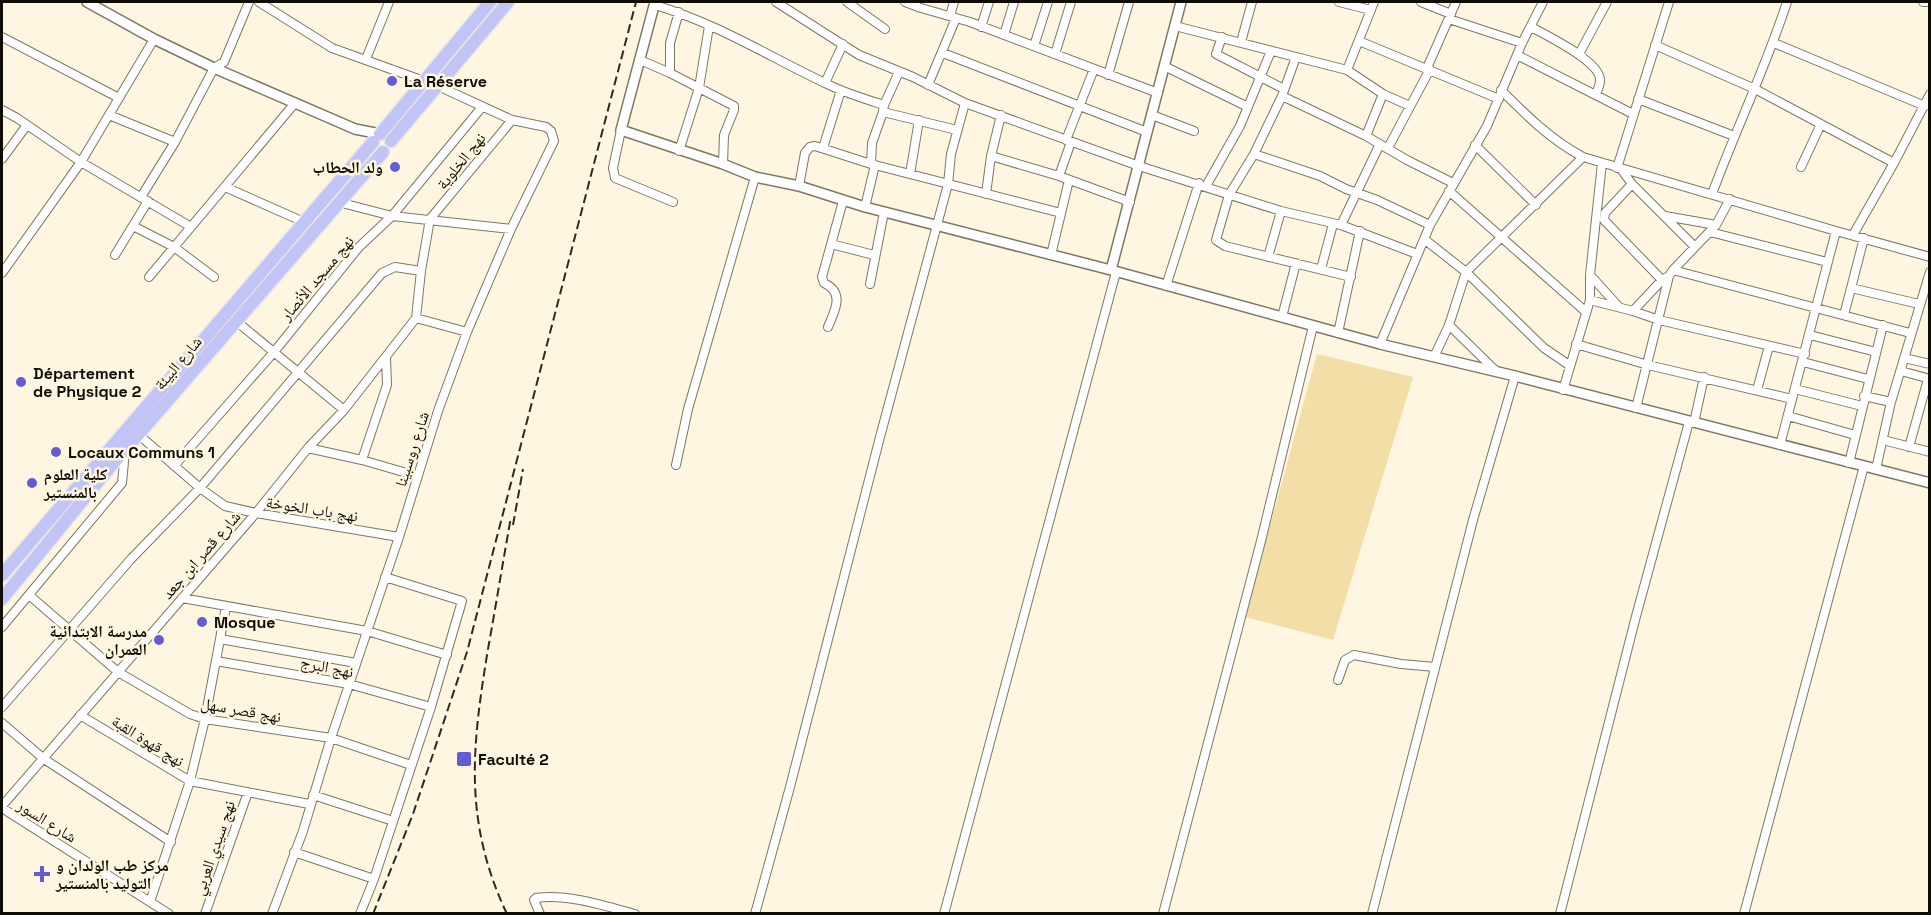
<svg xmlns="http://www.w3.org/2000/svg" width="1931" height="915" font-family="'Space Grotesk','Noto Naskh Arabic',sans-serif">
<style>
.green{fill:#f3dea8}
.lines{fill:none;stroke-linecap:round;stroke-linejoin:round}
.minor-casing{stroke:#7f7764;stroke-width:10}
.tertiary-casing{stroke:#7f7764;stroke-width:12}
.primary-casing{stroke:#e7e7e6;stroke-width:15}
.minor{stroke:#fff;stroke-width:8}
.tertiary{stroke:#fff;stroke-width:9}
.primary{stroke:#c2c4f5;stroke-width:12}
.rail{stroke:#2d2a21;stroke-width:2;stroke-dasharray:9 4.5;stroke-linecap:butt}
.poi-dot{fill:#645cd5;stroke:#fef6e0;stroke-width:2}
.labels{text-anchor:middle;dominant-baseline:central;stroke-width:5;stroke-linejoin:round;paint-order:stroke}
.poi-label{font-size:16px;font-weight:bold;fill:#100d06;stroke:#fef6e0;text-anchor:start}
.street-label{font-size:16px;fill:#100d06;stroke:#fef6e0}
</style>
<rect width="100%" height="100%" fill="#fef6e0"/>
<path class="green" d="M1317,354L1413,377L1333,640L1245,617Z"/>
<g class="lines">
<defs>
<path id="minor" d="M259,2L332,48L438,86L512,120L546,127L551,131L554,141L511,229L467,332L438,411L399,537L331,738L303,831L272,914
M776,2L859,55L913,77L965,103L1139,166L1281,211L1341,225L1417,254
M847,2L885,29
M905,2L921,8L970,22L1158,93
M1339,2L1371,10
M1421,2L1451,14
M1923,2H1930
M655,5C716,23 770,57 827,84C845,93 865,99 884,105
M950,16L954,2
M1449,19L1522,43
M1175,26L1347,70L1383,94L1410,106
M981,27L989,2
M1531,27C1546,35 1602,62 1600,81C1600,85 1597,91 1596,95
M1004,35L1014,2
M2,37L119,98
M1222,37L1216,54L1284,89
M1359,41L1499,99
M1241,42L1252,2
M1774,43L1925,106
M1655,45L1755,89L1894,163
M1034,46L1048,2
M943,53L1147,132
M1055,54L1071,2
M1579,54L1607,2
M1517,55L1633,114
M1296,57L1282,96L1254,154L1229,195L1216,240L1225,246L1351,277
M366,59L389,2
M640,60L670,73L734,106V110L724,135L723,164
M1164,66L1248,107
M1427,68L1456,2
M1347,70L1374,2
M670,73V43L679,12
M1108,75L1129,2
M825,83L843,44
M928,85L956,18
M1501,90C1527,116 1551,140 1583,157L1836,231L1930,257
M1282,96L1366,136L1407,160L1453,183
M1638,99L1734,136
M2,110L17,118L81,162L191,227
M883,111L884,105L899,72
M109,115L175,142
M1152,115L1194,131
M621,130L613,168L615,178L673,202
M1366,136L1383,94
M1066,140L1094,69
M1475,145L1536,205
M823,148L841,90
M1388,148L1430,69
M679,151L699,88L709,26
M1254,154L1320,176L1346,189L1377,200L1430,225
M991,156L1059,176L1130,202
M2,159L27,125
M871,164L872,143L883,112L957,130
M1801,167L1821,124
M1617,168L1669,2
M1621,169L1632,184L1695,247
M910,174L919,120
M1059,176L1071,142
M1632,184L1605,213L1604,220L1662,280
M799,186L805,153L810,147L815,146L871,164L1061,213
M1206,186L1240,126L1271,51
M225,187L304,222
M1449,191L1586,312
M986,194L991,156L1001,115
M1712,194C1736,129 1766,67 1787,2
M141,197L175,142L214,68L224,62L249,2
M338,202L392,216L511,229
M865,207L875,165
M1665,216L1716,225
M1341,225L1380,144
M133,226L174,247L214,277
M1710,232L1827,262
M1853,235L1894,163L1930,94
M1424,239L1466,272L1544,348L1569,365
M831,244L874,255
M115,255L148,201
M1051,255L1069,180
M1268,257L1281,211
M1321,269L1333,224
M1673,270L1910,333
M2,273L81,162L154,39
M1590,275L1619,307
M149,277L295,103
M870,284L884,212
M1166,286L1199,183
M1851,288L1919,304
M1590,300L1633,311L1659,320L1805,354
M1633,311L1662,280L1669,276L1673,270L1716,225L1730,199
M1844,315L1864,238
M1282,317L1296,263
M416,318L421,271L430,219L512,120
M416,318L467,332
M236,321L344,410
M1449,325L1497,372
M828,327C835,310 845,293 824,283L822,277L843,201
M1338,333L1360,231
M1810,335L1876,352
M1380,344L1430,225L1487,126L1522,43L1543,2
M1576,344L1648,365L1792,399
M1434,357L1449,325L1466,272L1583,157
M1904,358L1930,364
M1803,362L1868,379
M1901,371L1930,379
M1795,389L1862,406
M1563,390L1590,300V275L1602,163
M1757,390L1769,346
M1864,396L1891,402
M1636,408L1669,276
M1788,416L1855,435
M1694,423L1704,377
M139,435L200,488L225,506L256,513L399,537
M1883,440L1930,452
M1780,445L1836,231
M1909,447L1928,379
M308,448L362,460L417,476
M362,460L387,385L386,358
M1849,463L1883,325
M676,465L688,409L755,177
M174,466L274,352L359,247L392,216L482,107
M1876,469L1891,402L1930,272
M29,595L118,672L190,714L205,719L331,738L411,765
M182,598L367,631L447,655
M2,627L122,483L125,451
M220,639L356,663
M216,661L349,684L431,707
M1338,680L1345,660L1354,655L1401,664L1435,667
M2,707L131,559L200,488L382,273L395,267L421,271
M80,715L190,781L309,804
M2,723L44,759L171,842
M313,795L393,821
M2,806L256,513L308,448L344,410L416,318
M2,808L169,914
M294,852L374,879
M150,902L190,781L205,719L226,607
M205,914L248,792
M360,914L374,879L431,707L462,601L385,577
M540,914L534,900L536,898C565,893 606,906 635,914
M755,914L790,787L880,437L948,184L951,154L965,103
M944,914L1116,272
M1163,914L1261,541L1313,326
M1372,914L1473,520L1515,376
M1560,914L1635,620L1689,422
M1744,914L1864,466"/>
<path id="tertiary" d="M87,2L154,39L214,68L355,129L380,134
M655,2L621,130L723,164L755,177L799,186L865,207L1111,270L1380,344L1515,376L1930,483
M1111,270L1181,2"/>
<path id="primary" d="M380,134L490,2
M391,141L508,2
M2,575L373,142
M2,599L105,473L383,152"/>
</defs>
<use href="#minor" class="minor-casing"/>
<use href="#tertiary" class="tertiary-casing"/>
<use href="#primary" class="primary-casing"/>
<use href="#minor" class="minor"/>
<use href="#tertiary" class="tertiary"/>
<use href="#primary" class="primary"/>
<path class="rail" d="M513,525L523,469
M373,914L413,814L467,652L636,2
M507,914C463,821 472,746 488,649C496,605 503,561 511,517"/>
</g>
<g class="poi-dot">
<circle cx="392" cy="81" r="6"/>
<circle cx="395" cy="167" r="6"/>
<circle cx="21" cy="382" r="6"/>
<circle cx="56" cy="452" r="6"/>
<circle cx="32" cy="483" r="6"/>
<circle cx="202" cy="622" r="6"/>
<circle cx="159" cy="640" r="6"/>
<rect x="456" y="751" width="16" height="16" rx="3"/>
<path d="M39 865h6v6h6v6h-6v6h-6v-6h-6v-6h6z"/>
</g>
<g class="labels">
<g class="poi-label">
<text x="404" y="81">La Réserve</text>
<text x="383" y="167" text-anchor="end">ولد الحطاب</text>
<text x="33" y="373">Département<tspan x="33" dy="18">de Physique 2</tspan></text>
<text x="68" y="452">Locaux Communs 1</text>
<text x="44" y="474">كلية العلوم<tspan x="44" dy="18">بالمنستير</tspan></text>
<text x="214" y="622">Mosque</text>
<text x="147" y="631" text-anchor="end">مدرسة الابتدائية<tspan x="147" dy="18">العمران</tspan></text>
<text x="478" y="759">Faculté 2</text>
<text x="56" y="865">مركز طب الولدان و<tspan x="56" dy="18">التوليد بالمنستير</tspan></text>
</g>
<g class="street-label">
<text transform="translate(461 161) rotate(-51)">نهج الخلوية</text>
<text transform="translate(317 278) rotate(-50)">نهج مسجد الأنصار</text>
<text transform="translate(178 363) rotate(-50)">شارع البيئة</text>
<text transform="translate(412 449) rotate(-72)">شارع روسبينا</text>
<text transform="translate(312 509) rotate(9)">نهج باب الخوخة</text>
<text transform="translate(201 555) rotate(-49)">شارع قصر ابن جعد</text>
<text transform="translate(327 667) rotate(11)">نهج البرج</text>
<text transform="translate(241 710) rotate(10)">نهج قصر سهل</text>
<text transform="translate(148 741) rotate(32)">نهج قهوة القبة</text>
<text transform="translate(47 821) rotate(32)">شارع السور</text>
<text transform="translate(214 848) rotate(-71)">نهج سيدي العربي</text>
</g>
</g>
<rect width="1931" height="915" fill="none" stroke="#100d06" stroke-width="6"/>
</svg>
